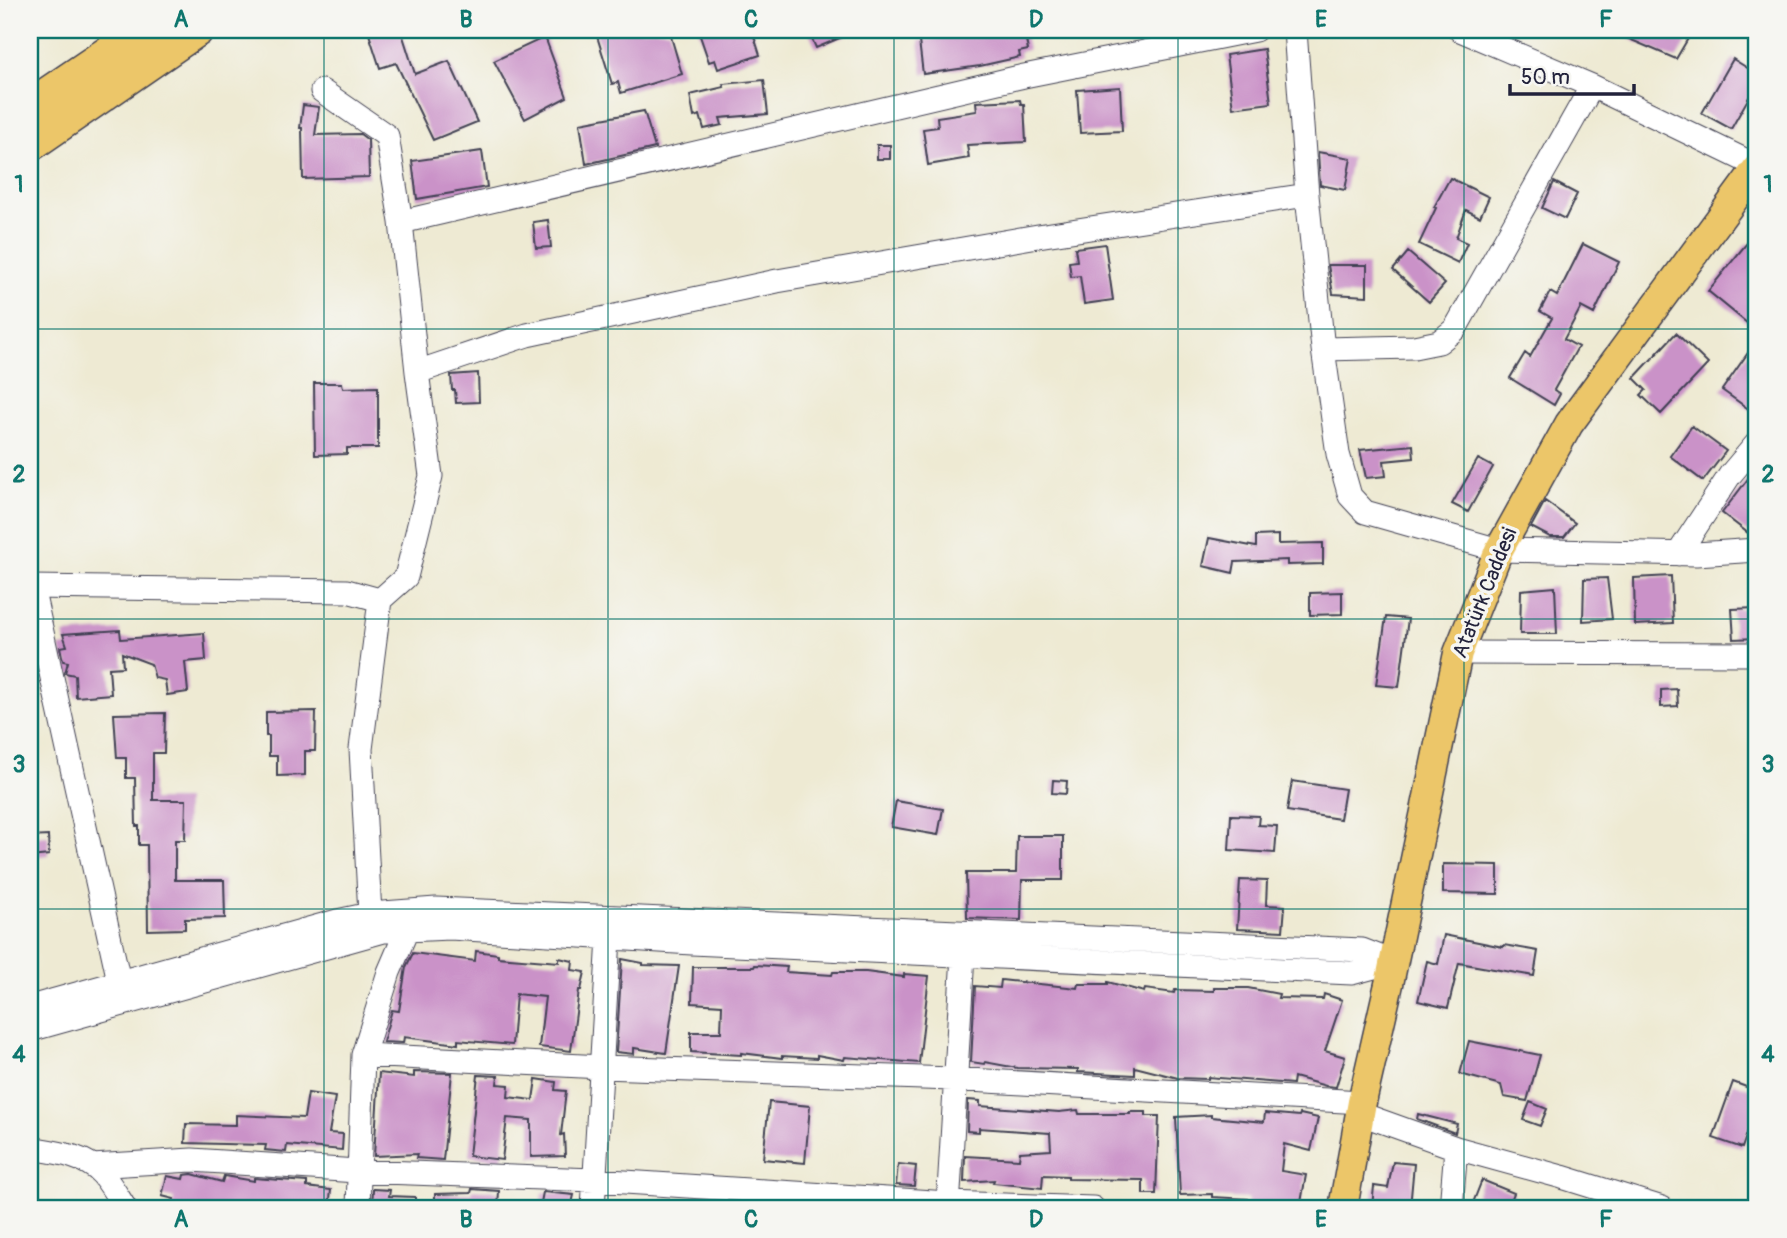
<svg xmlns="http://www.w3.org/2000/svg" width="1787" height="1238" font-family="Pangolin,sans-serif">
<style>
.building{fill:#ca92c8}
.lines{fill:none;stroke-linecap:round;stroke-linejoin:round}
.minor-casing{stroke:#414052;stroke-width:25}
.major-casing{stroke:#414052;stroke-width:31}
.highway-casing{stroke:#414052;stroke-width:36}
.minor{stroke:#fff;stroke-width:23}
.major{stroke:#ecc669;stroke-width:28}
.highway{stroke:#ecc669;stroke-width:33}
.grid{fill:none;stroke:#0f766e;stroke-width:2;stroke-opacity:0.55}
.labels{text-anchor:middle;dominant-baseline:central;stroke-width:7;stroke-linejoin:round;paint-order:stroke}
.street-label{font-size:21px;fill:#22223b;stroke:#f6f6f2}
.neatline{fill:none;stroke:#0f766e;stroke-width:2.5}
.grid-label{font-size:23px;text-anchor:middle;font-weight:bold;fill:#0f766e}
</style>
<rect width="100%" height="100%" fill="#f6f6f2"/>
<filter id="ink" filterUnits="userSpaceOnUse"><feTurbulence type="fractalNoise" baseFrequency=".0143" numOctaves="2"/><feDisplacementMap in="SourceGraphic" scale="14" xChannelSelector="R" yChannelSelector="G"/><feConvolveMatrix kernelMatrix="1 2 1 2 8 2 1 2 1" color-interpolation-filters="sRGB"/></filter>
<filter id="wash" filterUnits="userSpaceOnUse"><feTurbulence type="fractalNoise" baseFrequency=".00686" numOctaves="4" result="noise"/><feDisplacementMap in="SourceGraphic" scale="28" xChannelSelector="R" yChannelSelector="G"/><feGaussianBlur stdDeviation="1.57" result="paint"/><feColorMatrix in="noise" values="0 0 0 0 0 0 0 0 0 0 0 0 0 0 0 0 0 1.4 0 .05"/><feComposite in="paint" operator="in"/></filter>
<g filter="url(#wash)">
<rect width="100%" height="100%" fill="#eeead3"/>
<g id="blocks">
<path class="building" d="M383,30H401L415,74L449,61L477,122L433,140L396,63L380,68L369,34Z
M595,30H669L682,74L621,93L618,82L612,84Z
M698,30H752L760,55L718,69L715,60L709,62Z
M808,30H859L816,48Z
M956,30H1024L1028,50L1019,52L1020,57L980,66L923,74L919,41L956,35Z
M1608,30H1693L1676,59Z
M545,37L567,97L525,119L494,61Z
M1264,49L1271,103L1233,108L1226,55Z
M1733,59L1757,74V83L1731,129L1702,113Z
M764,80L768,114L720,118L722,125L704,129L700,115L694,117L690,95L724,87L723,84Z
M1120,87L1122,131L1080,133L1077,90Z
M1020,100L1021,104H1024L1026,142L967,145L969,158L928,165L923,129L938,127L937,117L977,111L976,102Z
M303,105L319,107L315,135L360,134L368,140L369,177L303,179L302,128H300Z
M644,111L655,148L586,164L580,123Z
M877,145H890V159H877Z
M482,151L487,187L417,199L412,161Z
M1318,152L1351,158L1345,190L1320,185Z
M1450,178L1489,197L1480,217L1466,210L1456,238L1467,243L1458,263L1419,244L1436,208L1434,207Z
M1554,182L1577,194L1565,219L1542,208Z
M548,220L551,247L536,248L533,222Z
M1747,243L1757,252V312L1747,323L1708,291Z
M1105,244L1113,300L1084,304L1080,276L1071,277L1069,262L1077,261L1075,248Z
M1583,244L1619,262L1594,314L1581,307L1564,339L1578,347L1554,390L1560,394L1554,405L1510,378L1525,353L1530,357L1552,318L1540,311L1550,292L1557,296Z
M1408,252L1445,284L1429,302L1393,270Z
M1328,265H1367V296L1333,294Z
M1676,333L1708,364L1661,414L1641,395L1646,390L1634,378Z
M1757,340V415L1722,390Z
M478,373L479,402L456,403L455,390H452L451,375Z
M314,383H342L343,388L378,387V448H347V454L315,455Z
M1692,426L1726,451L1703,481L1670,456Z
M1413,445L1414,458L1384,461L1386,476L1366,478L1360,450Z
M1478,459L1493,467L1468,512L1452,504Z
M1757,467V521L1748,533L1722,513Z
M1545,501L1575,523L1564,537H1550L1531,527Z
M1278,535V544L1323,543V564L1287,565V560L1235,562L1233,573L1203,566L1209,538L1256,547V536Z
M1671,576L1673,623L1635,625L1634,578Z
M1607,578L1612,619L1583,621L1584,579Z
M1555,587L1557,634H1520L1521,590Z
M1342,592V614L1310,615V593Z
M1757,608V638L1734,639L1732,609Z
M1386,617L1408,619L1399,687L1376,685Z
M120,630L121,639L204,633L206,660L185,662L188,692L167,695L165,680L155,678L151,664L122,653L123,667L109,668L111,694L76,697L75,675L65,673L68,662L63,661L60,647L67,646L63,634Z
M1677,689L1678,706L1661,707V690Z
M316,711L315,751H305V775L277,776V756H269V736H266V712Z
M165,713L164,753H153V800H186L185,840H175V880H224L225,918L185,919V929L148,930L147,845H139V826H136L135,778H126V758H117L114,714Z
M1053,780L1067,781L1066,794L1052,793Z
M1292,781L1345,789L1340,819L1287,811Z
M896,801L943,809L938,835L891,827Z
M1231,815L1259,816L1258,825L1277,826L1275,853L1229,850Z
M48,836L49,855L30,857V837Z
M1017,836H1063V880H1022L1021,920L967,918L966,873H1016Z
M1443,864L1498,865V894L1443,893Z
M1240,880L1267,881L1266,905L1285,906L1283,931L1237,929Z
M1444,935L1503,947L1504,945L1538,951L1534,976L1459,963L1448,1008L1418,1001L1427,961L1438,964Z
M476,951L498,954V957L559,962V958L573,961L572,970L585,972L581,990H579L571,1051L539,1047L545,997L516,994L512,1045L458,1040V1044L404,1037L403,1043L383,1042L392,1010L399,1011L406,967L413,953L475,961Z
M622,959L643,963V965L679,966L666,1053L634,1048V1054L616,1052Z
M755,965L787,967L786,972L832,975L833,972H866L904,977V974L929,976L919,1063L845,1057L844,1060L817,1055V1058L782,1056V1058L741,1053V1055L691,1052V1032H721L722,1005L692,1003L693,967H754Z
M1001,980L1077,988L1078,984H1108V982L1144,992L1145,989L1174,993L1175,990L1214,991V988H1248L1279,994L1278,998L1323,999L1324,994L1342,1000L1325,1051L1345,1057L1336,1087L1326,1086L1294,1077L1293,1084L1208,1077V1079L1178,1078L1135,1067V1075L1078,1072V1069L1017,1068L985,1062L984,1064L971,1062L975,986L1000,988Z
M1469,1041L1540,1055L1527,1101L1504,1097L1501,1085L1460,1074Z
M414,1072L452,1073L443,1160L416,1158L417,1154L374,1156L379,1073L414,1077Z
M478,1075L498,1076L497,1084L509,1085L508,1097L533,1100L536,1079L556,1082L555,1090L566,1091L561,1135L564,1134L565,1156L531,1157V1120L507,1118L502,1160L469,1156Z
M1733,1082L1757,1091V1104L1742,1148L1713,1138Z
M308,1093L335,1097L329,1133L343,1134L342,1150L287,1145L286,1152L265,1150L266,1145L185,1143L186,1124L236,1125V1115L304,1118Z
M968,1100L980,1101V1106L1059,1112L1078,1110L1079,1114H1130V1112H1146V1116H1159L1156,1194H1143V1180L1068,1179V1176L1043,1175L1042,1188L993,1183L994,1180L964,1182L965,1156L1019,1159L1020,1152L1051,1150L1050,1133L979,1128V1132L967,1131Z
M769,1102L810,1106L805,1163L763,1159Z
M1530,1102L1547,1109L1540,1126L1523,1120Z
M1265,1113L1299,1116L1300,1114L1318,1118L1311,1151L1284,1144L1281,1171L1306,1175L1300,1208L1269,1205V1208L1247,1206L1248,1199L1212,1197V1194L1180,1195L1176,1117L1211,1115V1117L1264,1122Z
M1418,1114L1457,1124L1455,1133L1417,1119Z
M1393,1162L1414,1164L1410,1208H1372L1374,1186L1388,1188Z
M898,1164L916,1166L914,1186L896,1185Z
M192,1174L222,1182L224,1176L254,1181V1178L307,1182V1187L331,1190L329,1208H172L174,1199L162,1196L167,1176L183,1179L184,1175Z
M1482,1180L1514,1193L1508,1208H1471Z
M373,1189L390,1190L389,1196L415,1197V1208H372Z
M472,1189L499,1191L498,1208H435V1194L471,1193Z
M543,1192L574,1195L571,1208H540Z"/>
</g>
</g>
<g filter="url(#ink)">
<use href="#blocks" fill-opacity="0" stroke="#414052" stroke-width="2"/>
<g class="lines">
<defs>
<path id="minor" d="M1295,30L1307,195L1323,349L1338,454L1350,496L1365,512L1499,550L1696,554L1757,550
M1460,30L1592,86L1757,166
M322,91L387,136L401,222L417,372L431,476L406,577L380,600L361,749L370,914
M401,222L1024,76L1255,30
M1323,349L1414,347L1439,342L1455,329L1592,86
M417,372L527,335L777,281L1038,236L1307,195
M1678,554L1730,475L1757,443
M30,587L347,591L380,600
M32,587L119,981
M1458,653L1757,654
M30,1007L337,921L370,914L436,909L1362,950L1393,962
M30,1030L384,931L450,928L692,943L1352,973L1393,962
M363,1055L602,1067L952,1079L1362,1102
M1361,1114L1456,1148L1562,1177L1662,1208
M30,1148C54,1152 86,1155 103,1175C111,1185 118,1197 125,1208
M92,1166L192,1160L357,1171L594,1180L948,1203L1093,1208
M358,1208L363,1055L389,972L407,930
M593,1208L609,938
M948,1208L963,955
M1451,1208L1456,1148"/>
<path id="major" d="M1343,1208L1362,1102L1389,984L1458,653L1499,550L1569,424L1757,168"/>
<path id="highway" d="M30,106L142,30
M30,145L197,30"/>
</defs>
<use href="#minor" class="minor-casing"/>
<use href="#major" class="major-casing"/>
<use href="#highway" class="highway-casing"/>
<use href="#minor" class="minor"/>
<use href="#major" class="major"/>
<use href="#highway" class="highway"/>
</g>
</g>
<path class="grid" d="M324,30V1208M608,30V1208M894,30V1208M1178,30V1208M1464,30V1208M30,329H1757M30,619H1757M30,909H1757"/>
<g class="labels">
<g class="street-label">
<text transform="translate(1485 593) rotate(-68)">Atatürk Caddesi</text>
</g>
</g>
<rect width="1787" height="1238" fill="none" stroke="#f6f6f2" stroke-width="77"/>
<path d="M1510 84v10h124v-10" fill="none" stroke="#22223b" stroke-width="3.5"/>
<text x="1521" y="84" font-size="21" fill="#22223b" stroke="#f6f6f2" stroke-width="5" paint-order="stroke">50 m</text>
<rect x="38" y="38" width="1710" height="1162" class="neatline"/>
<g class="grid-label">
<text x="181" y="27">A</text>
<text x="466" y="27">B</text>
<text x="751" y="27">C</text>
<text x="1036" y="27">D</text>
<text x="1321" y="27">E</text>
<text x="1606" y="27">F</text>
<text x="19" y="192">1</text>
<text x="1768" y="192">1</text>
<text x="19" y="482">2</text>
<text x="1768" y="482">2</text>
<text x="19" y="772">3</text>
<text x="1768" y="772">3</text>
<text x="19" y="1062">4</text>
<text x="1768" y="1062">4</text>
<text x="181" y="1227">A</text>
<text x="466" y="1227">B</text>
<text x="751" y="1227">C</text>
<text x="1036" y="1227">D</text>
<text x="1321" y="1227">E</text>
<text x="1606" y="1227">F</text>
</g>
</svg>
